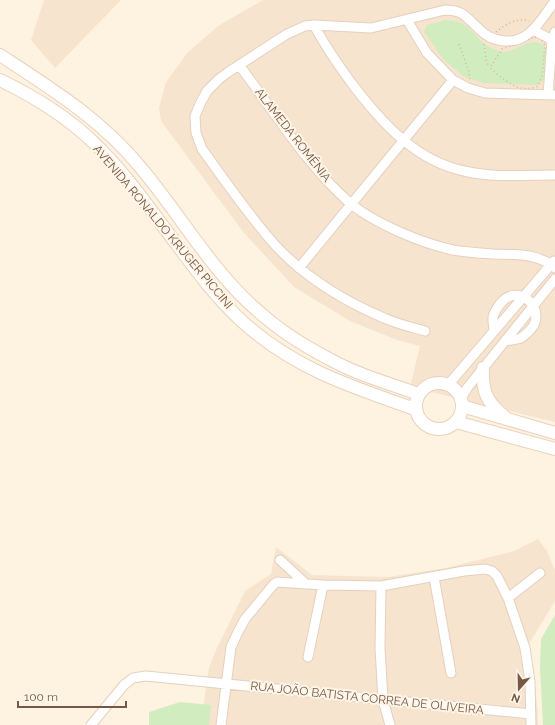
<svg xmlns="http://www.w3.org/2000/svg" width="555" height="725" font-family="Raleway,sans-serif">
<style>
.residential{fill:#f6e4ce}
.green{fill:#d1ecbe}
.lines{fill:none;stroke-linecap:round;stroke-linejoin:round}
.street-casing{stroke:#e5d0bf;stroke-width:11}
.secondary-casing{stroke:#ead1bb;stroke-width:14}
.path{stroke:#dab399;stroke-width:1.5;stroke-dasharray:1 3;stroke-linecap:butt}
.street{stroke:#fff;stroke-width:9}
.secondary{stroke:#fff;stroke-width:12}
.labels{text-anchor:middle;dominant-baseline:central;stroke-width:4;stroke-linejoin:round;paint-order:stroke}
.street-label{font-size:12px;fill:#775746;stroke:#fff6e8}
</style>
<rect width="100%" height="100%" fill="#fef3e0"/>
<path class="residential" d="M44,0H121L55,68L31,40Z
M263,0H555V422L410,387L420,346L397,340L350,321L294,287L244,233L161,121L159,108L166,82L188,52L218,26Z
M538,539L547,551L555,571V601L529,644L538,712V725H197L204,702L209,668L216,650L245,591L271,574L276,547L312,575L388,577L446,568L514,551Z"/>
<path class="green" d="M446,20C450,21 455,21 459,22C472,26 480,46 496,50C518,57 524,35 544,45L547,53L545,78L538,85L484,83L463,76L444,60L424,32L427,25Z
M555,615V725H543L540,668L541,639Z
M180,702L211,705L209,725H149V712Z"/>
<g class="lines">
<defs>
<path id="street" d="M407,20L427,53L453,80L468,88L485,93L555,95
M314,25C326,48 341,69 356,89C384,125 417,161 464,171C494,178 525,175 555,175
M533,30L552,40
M239,65C275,112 306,165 351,204C376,224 421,243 453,250C465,252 479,253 492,254C514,255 537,252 555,268
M548,95L552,40L555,32
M299,268L453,80
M494,330C492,317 492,315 500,304C519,279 551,313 528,332C525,335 522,338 518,339C514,340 509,340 505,341
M425,331C411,327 397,324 384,318C344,301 306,278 276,246C249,216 226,182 202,149L196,133L195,116L200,104L207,91L219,79L227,73L287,34L305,26L314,25L371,28L445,10C463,10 466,17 478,28C486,36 493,40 505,41C530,43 542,18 555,1
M448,385L554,261
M461,398L468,387L555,279
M280,560L305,583
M434,577L451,673
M381,586L380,648L383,700L390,725
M508,598L540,573
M308,657L323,585
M91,725L124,685L133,678L146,676L531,714
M221,725L231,647L238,632L245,619L274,584L277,582L323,585L381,586L464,571L485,569L492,571L497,576L508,598L525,648L530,682L531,725"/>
<path id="secondary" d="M0,55C52,89 102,120 141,168C183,218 214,276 265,317C287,336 313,351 339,364C364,377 392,384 418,394
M0,80C33,96 66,116 93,142C124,171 149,208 175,242C196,270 217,299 244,323C295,369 352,387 415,409
M483,368C482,391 486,402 505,417
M416 406a23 23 0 1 1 46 0a23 23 0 1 1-46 0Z
M462,406L555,433
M456,422L555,449"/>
</defs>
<use href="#street" class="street-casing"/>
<use href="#secondary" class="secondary-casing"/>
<path class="path" d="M496,32C506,24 517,17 529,21
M535,37C540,38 543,40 545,45L542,76L538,86C520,95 503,79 490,68L502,49Z
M459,44L469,71L470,81
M484,44L486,60L489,67"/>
<use href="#street" class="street"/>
<use href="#secondary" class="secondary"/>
</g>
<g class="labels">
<g class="street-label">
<text transform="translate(293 135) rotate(52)">ALAMEDA ROMÊNIA</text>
<text transform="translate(163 227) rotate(50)">AVENIDA RONALDO KRUGER PICCINI</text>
<text transform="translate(367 698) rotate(6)">RUA JOÃO BATISTA CORREA DE OLIVEIRA</text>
</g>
</g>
<g transform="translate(519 689) rotate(200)" stroke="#fff6e8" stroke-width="3" paint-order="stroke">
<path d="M0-3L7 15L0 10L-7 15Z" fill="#775746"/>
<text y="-6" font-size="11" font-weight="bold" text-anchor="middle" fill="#775746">N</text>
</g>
<path d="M18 701v6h108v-6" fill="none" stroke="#775746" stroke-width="2"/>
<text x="24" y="701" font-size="12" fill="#775746" stroke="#fff6e8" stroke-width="3" paint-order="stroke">100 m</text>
</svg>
